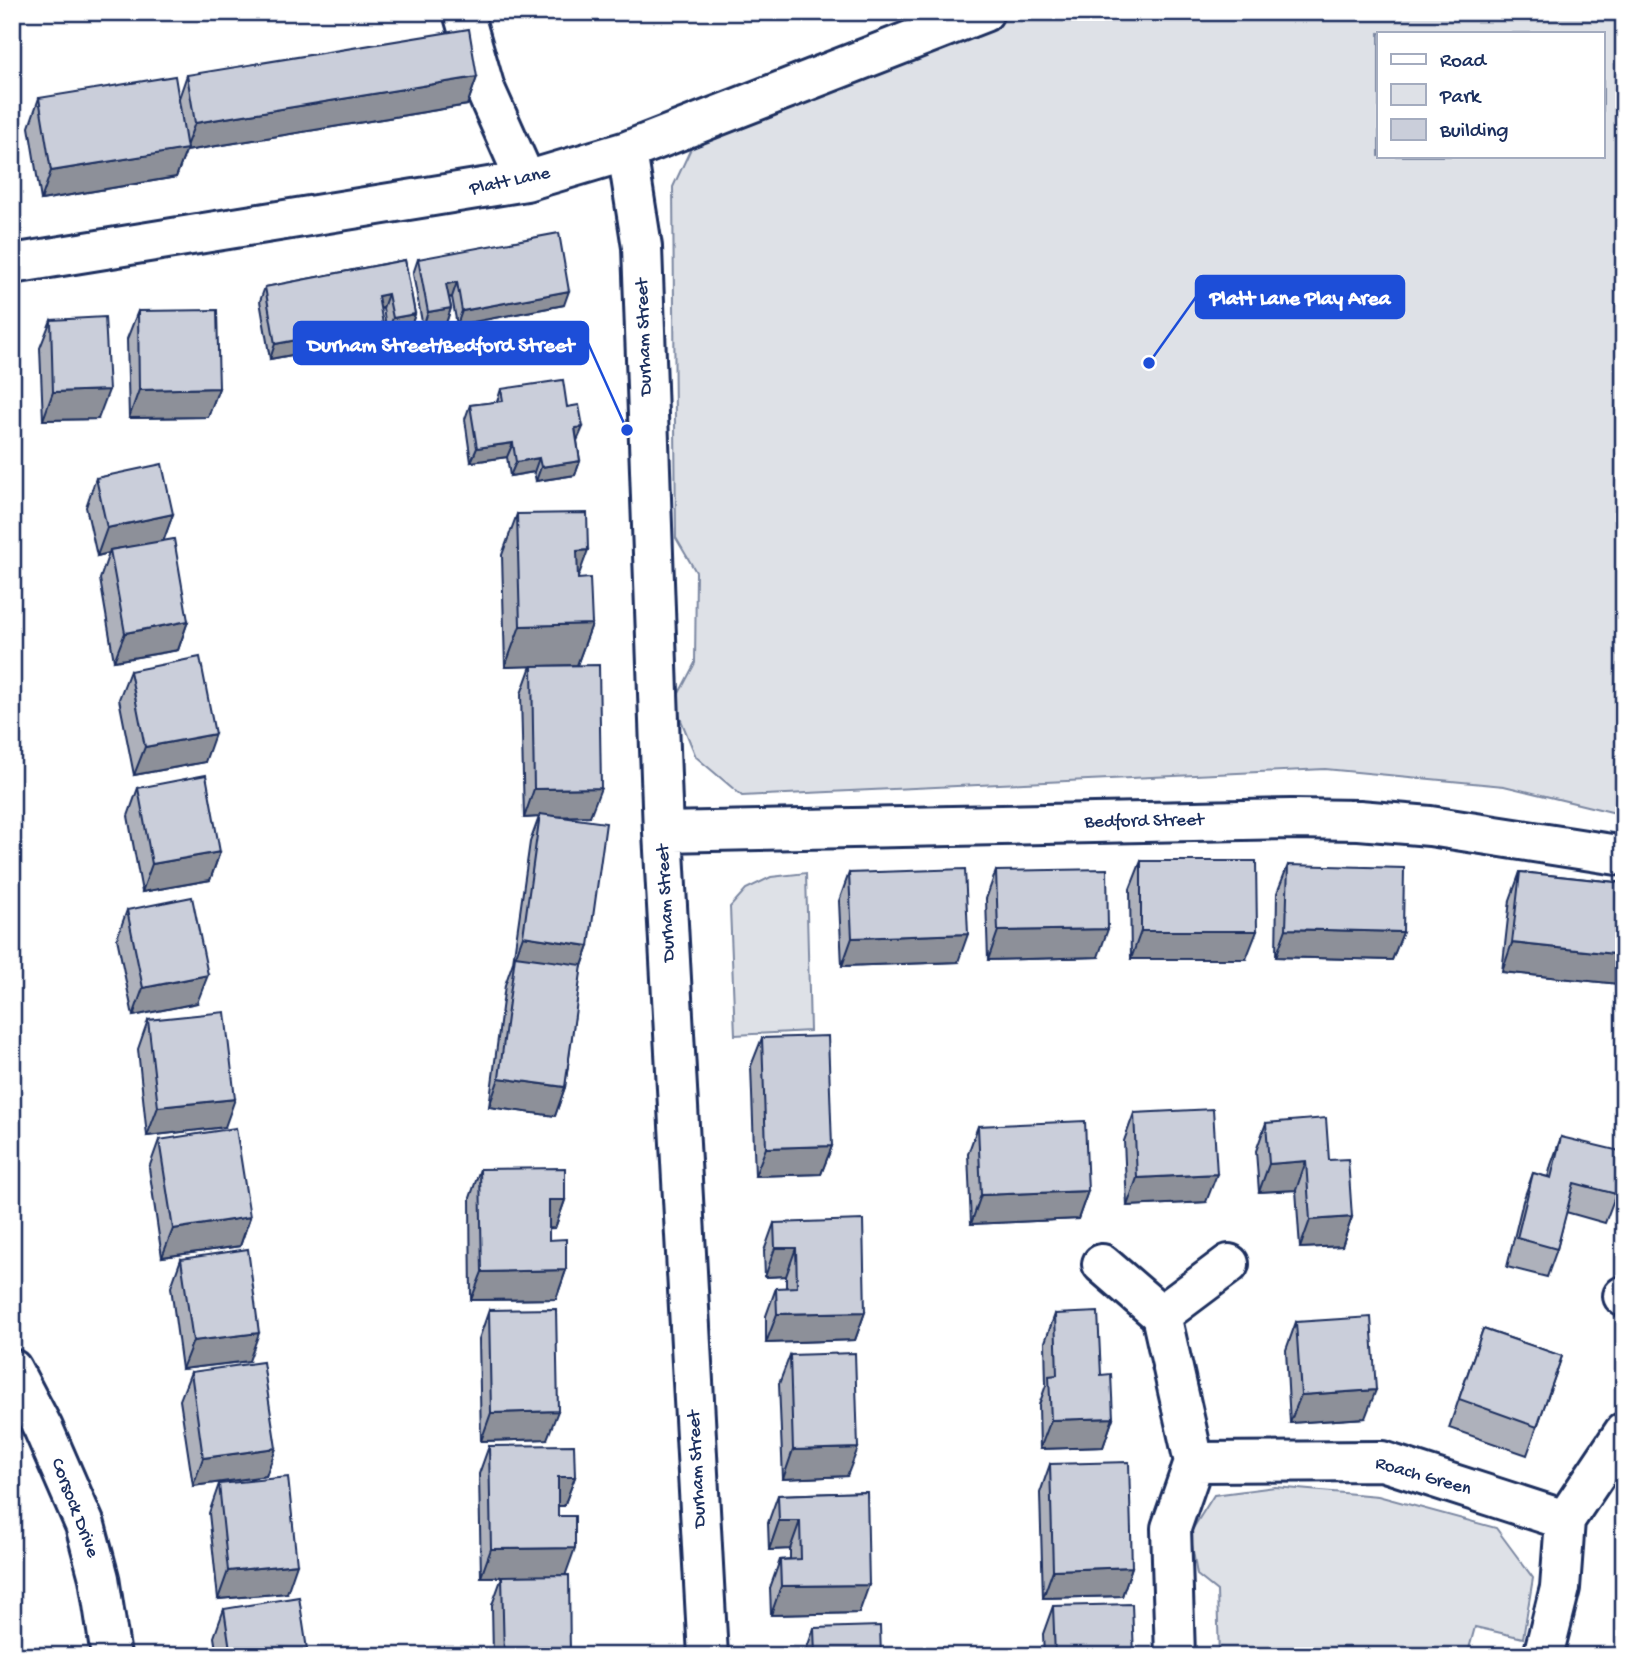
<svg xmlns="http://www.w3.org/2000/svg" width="1636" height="1668" font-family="'Gochi Hand',sans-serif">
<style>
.green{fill:#dee1e7;stroke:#7c88a2;stroke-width:2;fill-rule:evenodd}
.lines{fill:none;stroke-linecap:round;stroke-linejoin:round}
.minor-casing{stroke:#1b2f5e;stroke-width:44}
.minor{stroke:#fff;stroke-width:38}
.wall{fill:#aeb1bb;stroke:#1b2f5e;stroke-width:2}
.shaded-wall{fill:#8d9099;stroke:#1b2f5e;stroke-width:2}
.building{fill:#caceda;stroke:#1b2f5e;stroke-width:2}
.labels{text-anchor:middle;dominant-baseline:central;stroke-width:7;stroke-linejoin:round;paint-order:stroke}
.street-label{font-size:19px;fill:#1b2f5e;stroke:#fff}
.leader{fill:none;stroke:#1d4ed8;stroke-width:2.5}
.callout-dot{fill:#1d4ed8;stroke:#fff;stroke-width:2.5}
.callout{fill:#1d4ed8;stroke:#1d4ed8;stroke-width:2.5}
.callout-label{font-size:21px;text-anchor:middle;font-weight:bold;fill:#fff}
</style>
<rect width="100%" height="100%" fill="#fff"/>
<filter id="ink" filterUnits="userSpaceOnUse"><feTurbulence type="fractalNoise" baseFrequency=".0143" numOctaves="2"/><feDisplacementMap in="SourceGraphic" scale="14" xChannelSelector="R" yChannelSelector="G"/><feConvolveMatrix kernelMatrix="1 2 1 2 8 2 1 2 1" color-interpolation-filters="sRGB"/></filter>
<g filter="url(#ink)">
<path class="green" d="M1010,12H1624V815L1504,786L1325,769L742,796L696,757L674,703L695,663L696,572L676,538L673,187L693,144ZM1379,33H1603V156H1379Z
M806,873L810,1031L735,1035L730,907L746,889L771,877Z
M1275,1487L1378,1496L1496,1528L1533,1578L1523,1638L1475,1627L1467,1656H1219L1217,1591L1197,1575L1190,1533L1214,1495Z"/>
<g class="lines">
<defs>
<path id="minor" d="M463,12L485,89L526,181
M627,151L642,247L663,832L708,1656
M12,264L526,181L627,151L984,12
M663,832L1291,819L1359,820L1430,826L1624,856
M1102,1264L1161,1315
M1623,1296L1624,1297
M12,1369L43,1428L85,1525L99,1578L111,1656
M1194,1462L1382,1461L1565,1520
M1175,1656L1171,1528L1194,1462L1161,1315L1229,1264
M1543,1656L1560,1588L1565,1520L1624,1432"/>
</defs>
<use href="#minor" class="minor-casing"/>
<use href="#minor" class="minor"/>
</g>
<path class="wall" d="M187,75L477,77L467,105L186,151L176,177L41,200L29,127L39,98H179Z
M418,259L564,305L457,325L452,297L449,298L451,308L446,323L423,327L413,274Z
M405,260L415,314L410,329L387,333L383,308L380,309L378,339L270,359L260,301L265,287Z
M138,311L219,388L208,417L129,418L127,339Z
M51,320L98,419L43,420L40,348Z
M501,389L567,407L577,441L580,461L575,475L536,481L534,472L510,476L507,457L471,462L465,419L470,405L497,402Z
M96,478L173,514L163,541L188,621L178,650L114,661L100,579L109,553L97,556L86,507Z
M517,514L578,577L592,624L577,665L590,816L563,817L589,946L581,969L565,1087L555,1116L489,1107L505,985L513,962L530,842L539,817L524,818L521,694L531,666L505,667L502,555Z
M130,671L205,762L134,775L119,699Z
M138,788L220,852L210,880L142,892L128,816Z
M1141,861L1246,959H1131L1130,889Z
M1288,865L1403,932L1392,960L1276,957L1277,893Z
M996,871L1098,957L988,960L986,899Z
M1520,872L1624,883V972L1619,984L1502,972L1510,900Z
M849,873L958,962L842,966L839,901Z
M127,910L197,1003L133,1016L117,938Z
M148,1020L225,1127L147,1136L138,1049Z
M762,1038L832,1146L821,1174L755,1176L751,1066Z
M1134,1113L1206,1202L1127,1206L1124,1141Z
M1266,1123L1329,1160L1352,1217L1342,1246L1300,1248L1296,1190L1259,1192L1256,1151Z
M978,1126L1088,1191L1078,1219L971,1224L968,1154Z
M1561,1137L1616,1194L1605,1223L1566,1212L1557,1249L1547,1277L1507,1267L1523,1201L1533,1173L1548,1177L1551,1165Z
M159,1140L250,1217L240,1246L162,1257L149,1168Z
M480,1169L565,1200L555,1228H549V1240L566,1270L556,1299L471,1300L470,1198Z
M774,1223L865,1312L855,1340L766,1343V1316L776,1288H786V1276L765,1277L764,1251Z
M181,1259L249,1361L182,1369L171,1287Z
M489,1310L547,1439L481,1441L479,1339Z
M1055,1314L1101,1375L1113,1418L1103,1447L1040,1449L1039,1405L1046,1385L1045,1342Z
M1296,1322L1365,1418L1290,1423L1286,1350Z
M1483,1329L1562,1356L1527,1455L1449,1428Z
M790,1355L847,1476L783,1479L779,1384Z
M191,1372L276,1448L266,1476L193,1486L180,1400Z
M489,1446L575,1477L564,1506H558V1516L565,1575L570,1656H493L492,1605L502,1577H481L479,1474Z
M1050,1464L1132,1567L1122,1596L1043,1598L1040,1493Z
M219,1484L287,1593L218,1599L209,1513Z
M867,1492L859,1613L771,1615L770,1588L780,1560L790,1559V1549L769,1550L768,1523L778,1495Z
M1053,1606L1134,1656H1044L1043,1634Z
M224,1609L308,1656H217L214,1637Z
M814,1628L881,1656H804Z
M1624,1629V1642L1620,1641Z"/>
<path class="shaded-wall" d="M477,77L467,105L186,151L176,177L41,200L51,171L185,149L195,123Z
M457,282L452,297L441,299L446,284Z
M569,291L564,305L457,325L462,311Z
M388,294L383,308L372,310L378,296Z
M451,308L446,323L423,327L428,312Z
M415,314L410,329L387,333L393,318Z
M383,324L378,339L270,359L275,344Z
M219,388L208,417L129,418L139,390Z
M109,390L98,419L43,420L53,392Z
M583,427L577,441L575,428Z
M513,443L507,457L471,462L477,448Z
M539,458L534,472L510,476L516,462Z
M580,461L575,475L536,481L541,467Z
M173,514L163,542L110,550L109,553L97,556L107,528Z
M588,550L573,591L577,551Z
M188,621L178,650L114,661L125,633Z
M592,624L577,665L505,667L520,626Z
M215,734L205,762L134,775L145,747Z
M601,788L590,816L540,817V814L539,817L524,818L534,789Z
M220,852L210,880L142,892L152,864Z
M1108,929L1098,957L988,960L998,931Z
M1286,929L1403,932L1392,960L1276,957Z
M1141,931H1257L1246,959H1131Z
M968,934L958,962L842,966L852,938Z
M523,936L589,946L579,974L515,958Z
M1512,943L1624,955V972L1619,984L1502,972Z
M208,975L197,1003L133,1016L143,988Z
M499,1078L565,1087L555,1116L489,1107Z
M235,1099L225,1127L147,1136L158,1107Z
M832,1146L821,1174L755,1176L766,1148Z
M1306,1161L1296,1190L1259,1192L1269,1164Z
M1217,1174L1206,1202L1127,1206L1137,1178Z
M1088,1191L1078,1219L971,1224L981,1195Z
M549,1200H565L555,1228L538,1229Z
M250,1217L240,1246L162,1257L173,1229Z
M1352,1217L1342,1246L1300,1248L1310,1220Z
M775,1248H796L786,1276L765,1277Z
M566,1270L556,1299L471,1300L482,1272Z
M865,1312L855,1340L766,1343L777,1314Z
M259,1333L249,1361L182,1369L193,1341Z
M1376,1390L1365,1418L1290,1423L1301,1395Z
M558,1411L547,1439L481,1441L491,1413Z
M1113,1418L1103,1447L1040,1449L1051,1420Z
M276,1448L266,1476L193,1486L203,1458Z
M858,1448L847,1476L783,1479L793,1450Z
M558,1477H575L564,1506H547Z
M779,1521H800L790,1549L769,1550Z
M575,1548L565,1576L481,1577L491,1549Z
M297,1564L287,1593L218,1599L228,1571Z
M1132,1567L1122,1596L1043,1598L1053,1570Z
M869,1585L859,1613L771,1615L781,1586Z"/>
<path class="building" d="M469,29L477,77L195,123L187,75Z
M175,76L187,149L51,171L39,98Z
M559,233L569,291L462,311L457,282L446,284L451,308L428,312L418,259Z
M405,260L415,314L393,318L388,294L378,296L383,324L275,344L265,287Z
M217,310L219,388L139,390L138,311Z
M105,317L109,390L53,392L51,320Z
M563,380L567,407L579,405L583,427L575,428L580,461L541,467L539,458L516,462L513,443L477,448L470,405L503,401L501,389Z
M162,464L173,514L107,528L96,478Z
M587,513L588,550L577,551L578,579L590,578L592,624L520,626L517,514Z
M174,539L188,621L125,633L110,550Z
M200,657L215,734L145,747L130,671Z
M599,665L601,788L534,789L532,666Z
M206,775L220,852L152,864L138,788Z
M540,814L606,823L589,946L523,936Z
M1141,861H1256L1257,931H1141Z
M1288,865L1404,868L1403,932L1286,929Z
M965,869L968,934L852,938L849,873Z
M1107,869L1108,929L998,931L996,871Z
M1520,872L1624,883V955L1512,943Z
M192,897L208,975L143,988L127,910Z
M515,956L582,965L565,1087L499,1078Z
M225,1012L235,1099L158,1107L148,1020Z
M828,1036L832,1146L766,1148L762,1038Z
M1213,1109L1217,1174L1137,1178L1134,1113Z
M1326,1118L1329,1160L1348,1159L1352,1217L1310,1220L1306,1161L1269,1164L1266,1123Z
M1085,1121L1088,1191L981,1195L978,1126Z
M236,1128L250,1217L173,1229L159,1140Z
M1561,1137L1624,1152V1161L1616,1194L1574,1183L1557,1249L1517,1238L1533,1173L1551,1178Z
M565,1168V1200H549V1240L566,1239V1270L482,1272L480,1169Z
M863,1220L865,1312L777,1314L776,1288L797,1287L796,1248H775L774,1223Z
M248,1249L259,1333L193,1341L181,1259Z
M556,1309L558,1411L491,1413L489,1310Z
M1098,1312L1101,1375L1111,1374L1113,1418L1051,1420L1049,1376L1057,1375L1055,1314Z
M1371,1317L1376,1390L1301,1395L1296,1322Z
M1483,1329L1562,1356L1537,1427L1459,1399Z
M855,1353L858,1448L793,1450L790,1355Z
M263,1362L276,1448L203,1458L191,1372Z
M574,1445L575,1477H558V1516H575V1548L491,1549L489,1446Z
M1129,1462L1132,1567L1053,1570L1050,1464Z
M288,1477L297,1564L228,1571L219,1484Z
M867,1492L869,1585L781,1586L780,1560L801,1559L800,1521H779L778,1495Z
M569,1575L570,1656H504L502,1576Z
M299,1597L308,1656H231L224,1609Z
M1132,1604L1134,1656H1055L1053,1606Z
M880,1626L881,1656H815L814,1628Z"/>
</g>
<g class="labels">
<g class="street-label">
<text transform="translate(510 182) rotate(-12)">Platt Lane</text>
<text transform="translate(645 337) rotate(-92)">Durham Street</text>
<text transform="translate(1144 822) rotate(-1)">Bedford Street</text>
<text transform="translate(667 903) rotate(-93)">Durham Street</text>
<text transform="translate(698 1469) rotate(-93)">Durham Street</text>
<text transform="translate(1423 1477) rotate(16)">Roach Green</text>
<text transform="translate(74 1508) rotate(69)">Corsock Drive</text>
</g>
</g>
<path class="leader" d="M1149 363L1196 297M627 430L588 343"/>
<g class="callout-dot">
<circle cx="1149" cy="363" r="7"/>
<circle cx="627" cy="430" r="7"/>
</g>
<g class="callout">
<rect x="1196" y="276" width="208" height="42" rx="7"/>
<rect x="294" y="322" width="294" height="42" rx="7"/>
</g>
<g class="callout-label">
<text x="1300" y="304">Platt Lane Play Area</text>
<text x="441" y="351">Durham Street/Bedford Street</text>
</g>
<rect width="1636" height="1668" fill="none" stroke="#fff" stroke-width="42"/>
<rect x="21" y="21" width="1594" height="1626" fill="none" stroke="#1b2f5e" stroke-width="2.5" filter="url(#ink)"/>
<rect x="1377" y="32" width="228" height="126" fill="#ffffff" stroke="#a4acbf" stroke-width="2"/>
<rect x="1391" y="54" width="35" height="10" fill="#ffffff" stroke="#a4acbf" stroke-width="2"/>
<text x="1440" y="66" font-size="21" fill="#1b2f5e">Road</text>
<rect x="1391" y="84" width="35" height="21" fill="#dee1e7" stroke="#a4acbf" stroke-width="2"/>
<text x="1440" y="102" font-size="21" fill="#1b2f5e">Park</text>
<rect x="1391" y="119" width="35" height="21" fill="#caceda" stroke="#a4acbf" stroke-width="2"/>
<text x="1440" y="136" font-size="21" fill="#1b2f5e">Building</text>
</svg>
